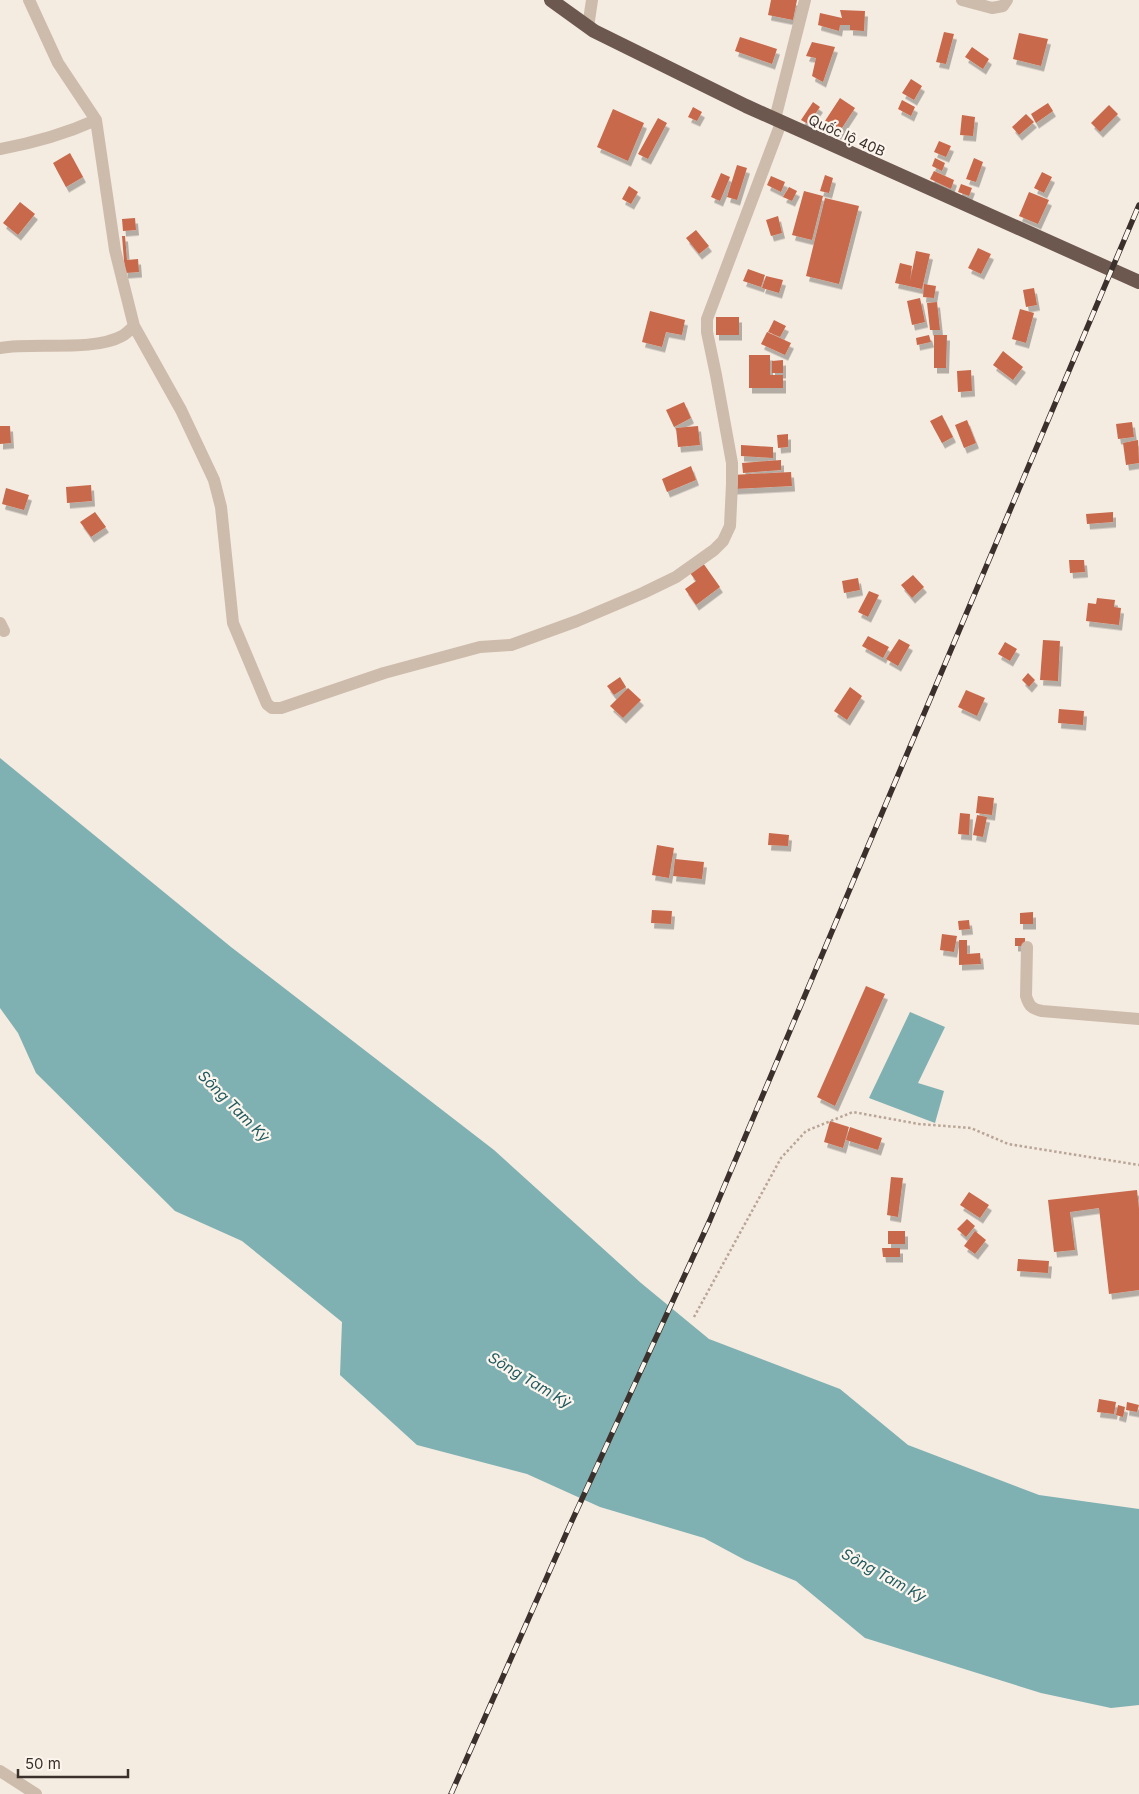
<svg xmlns="http://www.w3.org/2000/svg" width="1139" height="1794" font-family="Inter,sans-serif">
<style>
.water{fill:#7fb0b2}
.building{fill:#c8694b;filter:url(#shadow)}
.lines{fill:none;stroke-linecap:round;stroke-linejoin:round}
.path{stroke:#b9a596;stroke-width:2.5;stroke-dasharray:2.5 2.5;stroke-linecap:butt}
.minor{stroke:#cdbbac;stroke-width:12}
.trunk{stroke:#6c584f;stroke-width:14}
.rail-casing{stroke:#3b302b;stroke-width:5.5}
.rail{stroke:#fbf5ee;stroke-width:4;stroke-dasharray:11;stroke-linecap:butt}
.labels{text-anchor:middle;dominant-baseline:central;stroke-width:4.5;stroke-linejoin:round;paint-order:stroke}
.street-label{font-size:14px;fill:#3b302b;stroke:#fbf5ee}
.water-label{font-size:15px;font-style:italic;fill:#1f5a5e;stroke:#fbf5ee}
</style>
<defs>
<filter id="shadow"><feDropShadow dx="3" dy="5.5" stdDeviation="0" flood-color="#0004"/></filter>
</defs>
<rect width="100%" height="100%" fill="#f4ebe1"/>
<path class="water" d="M0,758L231,947L494,1150L641,1283L709,1339L840,1389L908,1445L1039,1495L1139,1509V1705L1111,1708L1041,1693L865,1638L796,1581L745,1560L704,1538L600,1507L527,1474L417,1445L340,1375L342,1322L242,1241L175,1211L36,1073L18,1033L0,1008Z
M910,1012L945,1027L918,1083L944,1091L935,1123L869,1098Z"/>
<path class="building" d="M771,0H797L793,20L768,15Z
M840,10L865,11L864,31L850,30V25H840L839,31L818,25L820,13L842,18Z
M944,32L954,34L946,64L936,62Z
M1019,33L1048,39L1041,66L1013,59Z
M740,37L777,49L772,64L735,51Z
M812,42L835,47L823,82L812,76L816,58L806,56Z
M972,47L989,59L983,69L965,57Z
M911,79L922,86L914,100L902,93Z
M840,98L855,108L838,134L823,124Z
M902,100L915,107L911,116L898,109Z
M813,102L820,107L808,124L801,120Z
M1048,103L1053,111L1036,123L1031,114Z
M1109,105L1118,114L1100,132L1091,123Z
M693,107L702,112L697,121L688,117Z
M613,109L644,123L628,161L597,147Z
M1026,114L1034,122L1019,135L1012,127Z
M962,115L975,117L973,136L960,135Z
M658,118L667,123L648,159L638,154Z
M939,141L951,146L946,157L934,152Z
M70,153L83,177L66,187L53,163Z
M935,158L945,163L942,171L932,166Z
M974,158L983,162L976,182L966,179Z
M737,165L747,168L737,200L727,197Z
M934,171L954,180L951,189L930,179Z
M1042,172L1052,177L1044,193L1034,188Z
M721,173L730,177L720,201L711,197Z
M825,175L833,178L829,193L820,191Z
M771,176L785,182L781,192L767,185Z
M961,184L972,188L969,196L958,192Z
M629,186L638,192L631,204L622,199Z
M789,187L797,191L792,201L783,197Z
M804,191L823,196L812,240L792,235Z
M1029,192L1049,200L1038,224L1019,216Z
M825,198L859,206L839,284L806,276Z
M20,202L35,214L18,235L3,223Z
M778,216L782,233L771,236L766,220Z
M135,218L136,230L123,231L122,219Z
M696,230L709,246L699,254L686,238Z
M122,236H125L127,260L138,259L139,272L125,273Z
M978,248L991,254L981,274L968,268Z
M916,251L930,254L922,289L895,283L900,263L912,266L910,281Z
M748,269L765,275L761,287L743,281Z
M766,276L783,280L779,293L762,288Z
M924,284L936,286L934,298L923,297Z
M1034,288L1037,305L1026,307L1023,290Z
M920,298L925,322L912,325L907,301Z
M937,302L940,330H930L927,303Z
M1020,309L1034,313L1026,343L1012,339Z
M650,311L685,320L682,335L666,332L662,347L642,342Z
M716,317H739V335H716Z
M774,320L786,326L780,337L768,332Z
M767,332L791,343L785,355L761,344Z
M929,335L931,342L917,345L916,338Z
M934,335H947L946,368H934Z
M1003,351L1023,367L1013,380L993,365Z
M749,355H770V375H783V388H749Z
M783,360V373H772V361Z
M971,370L972,391L958,392L957,371Z
M684,402L691,418L674,427L666,410Z
M942,415L953,437L942,443L930,421Z
M967,420L976,443L964,448L955,425Z
M1132,422L1134,437L1118,439L1116,424Z
M0,426H10L11,443L0,444Z
M698,426L700,445L678,447L676,428Z
M788,434V447L778,448L777,435Z
M1138,440L1139,463L1126,465L1123,443Z
M741,445L773,447V458L741,456Z
M781,460V470L743,473L742,463Z
M691,466L696,480L667,492L662,479Z
M791,472L792,486L733,489L732,475Z
M91,485L92,501L67,503L66,487Z
M6,488L29,495L24,510L2,504Z
M95,512L106,527L91,537L80,522Z
M1113,512V522L1087,524L1086,514Z
M1069,560H1084L1085,572L1070,573Z
M703,563L720,587L696,605L685,589L696,581L690,573Z
M913,575L924,587L912,598L901,585Z
M858,578L860,590L844,593L842,581Z
M869,591L879,595L868,617L858,612Z
M1097,598L1115,600L1114,607L1121,608L1119,625L1086,621L1088,603L1096,604Z
M868,636L889,647L883,658L862,646Z
M899,639L910,645L898,666L886,659Z
M1043,640L1060,641L1058,681L1040,680Z
M1005,642L1017,649L1010,661L998,654Z
M1028,673L1035,680L1029,687L1022,680Z
M620,677L626,687L614,695L607,686Z
M850,687L862,696L847,720L834,711Z
M628,688L641,700L623,718L610,706Z
M966,690L985,698L977,716L958,707Z
M1059,709L1084,711L1083,725L1058,723Z
M978,796L994,798L992,815L976,813Z
M960,813L970,814L969,835L958,834Z
M977,815L987,817L983,837L973,835Z
M769,833L789,835L788,846L768,845Z
M657,845L674,848L669,878L652,875Z
M675,859L704,862L702,879L673,876Z
M652,910L672,911L671,924L651,923Z
M1033,912V924H1020V913Z
M969,920L970,929L959,930L958,921Z
M942,934L957,936L954,952L940,950Z
M1015,938H1025V946H1015Z
M959,940H967V954L980,953L981,964L959,965Z
M866,986L885,994L835,1106L817,1097Z
M830,1121L849,1127L843,1148L824,1142Z
M850,1127L882,1138L878,1150L846,1140Z
M891,1177L903,1178L898,1217L887,1215Z
M1137,1190L1139,1209V1290L1109,1294L1099,1208L1070,1212L1075,1250L1054,1252L1048,1200Z
M969,1192L989,1205L980,1218L960,1205Z
M967,1219L975,1226L966,1237L957,1229Z
M888,1231H905V1244H888Z
M975,1231L986,1240L975,1254L964,1246Z
M882,1248H900V1257H883Z
M1018,1259L1049,1261L1048,1273L1017,1271Z
M1099,1399L1116,1402L1114,1414L1097,1412Z
M1127,1402L1139,1405L1137,1412L1126,1410Z
M1118,1405L1125,1407L1123,1417L1116,1415Z"/>
<g class="lines">
<path class="path" d="M694,1317L781,1158L806,1131L853,1112L919,1124L971,1128L1008,1144L1139,1165"/>
<path class="minor" d="M29,0L58,63L96,120L115,250L134,326L181,410L214,480L221,507L233,623L267,704L272,708H281L384,673L480,647L511,645L577,621L643,593L676,577L714,550L723,541L730,526L732,484V463L716,375L707,332V319L781,123
M962,0L992,8L1003,6L1007,0
M588,27L592,0
M775,119L805,0
M0,149C33,143 65,134 96,120
M0,348C34,342 93,352 122,336C126,334 130,330 134,326
M0,623L4,631
M1027,947L1026,996C1029,1006 1032,1009 1042,1011L1139,1019
M0,1771L36,1794"/>
<path class="trunk" d="M551,0L594,31L746,106L1139,282"/>
<defs>
<path id="rail" d="M451,1794L570,1525L710,1220L1139,205"/>
</defs>
<use href="#rail" class="rail-casing"/>
<use href="#rail" class="rail"/>
</g>
<g class="labels">
<g class="street-label">
<text transform="translate(847 135) rotate(24)">Quốc lộ 40B</text>
</g>
<g class="water-label">
<text transform="translate(234 1106) rotate(45)">Sông Tam Kỳ</text>
<text transform="translate(530 1380) rotate(31)">Sông Tam Kỳ</text>
<text transform="translate(884 1575) rotate(29)">Sông Tam Kỳ</text>
</g>
</g>
<path d="M18 1769v8h110v-8" fill="none" stroke="#3b302b" stroke-width="2.5"/>
<text x="25" y="1769" font-size="15" fill="#3b302b" stroke="#fbf5ee" stroke-width="4" paint-order="stroke">50 m</text>
</svg>
